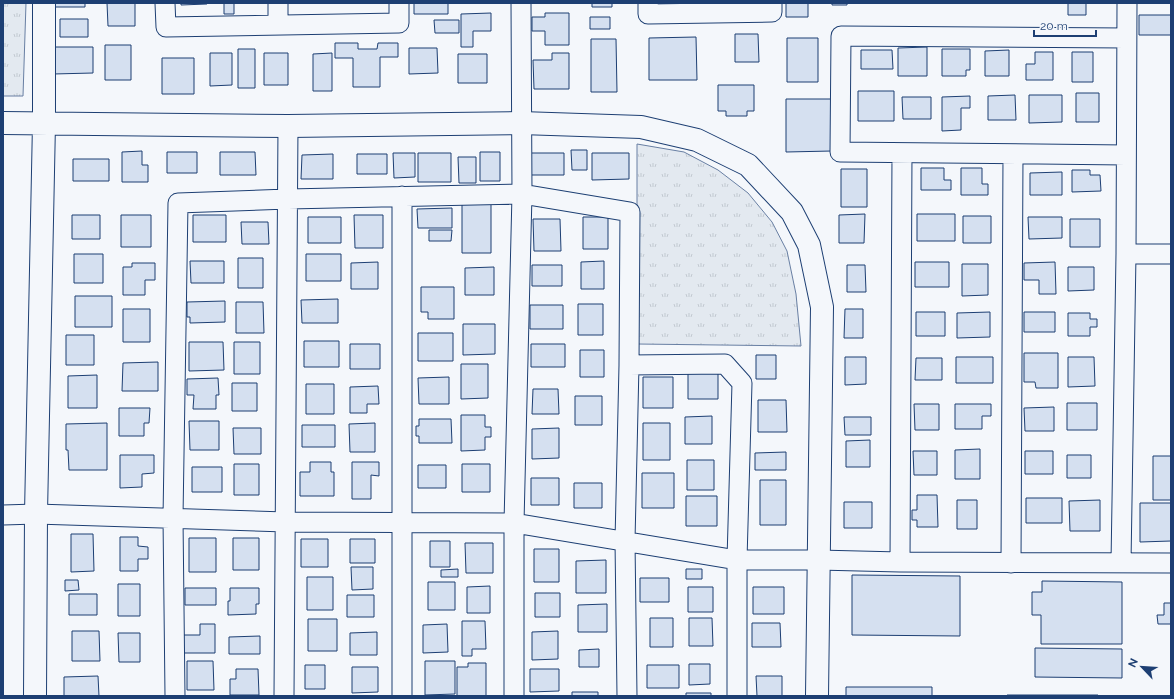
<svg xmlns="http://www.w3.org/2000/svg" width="1174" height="699" font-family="Raleway,sans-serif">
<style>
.park{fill:url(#park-tufts);stroke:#687fa3}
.building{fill:#d5e0f0;stroke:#1d3f73}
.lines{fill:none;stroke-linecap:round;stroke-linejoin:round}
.minor-casing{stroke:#1d3f73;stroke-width:21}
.tertiary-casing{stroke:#1d3f73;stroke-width:24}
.minor{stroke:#f4f7fb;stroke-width:19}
.tertiary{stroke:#f4f7fb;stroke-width:22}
</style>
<defs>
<pattern id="park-tufts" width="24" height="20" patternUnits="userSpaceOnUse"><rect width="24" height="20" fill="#e3e9f0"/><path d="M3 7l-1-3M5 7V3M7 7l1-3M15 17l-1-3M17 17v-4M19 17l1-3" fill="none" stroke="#c2c9d1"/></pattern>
</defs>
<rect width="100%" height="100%" fill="#f4f7fb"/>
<path class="park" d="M3,3H26L23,96H3Z
M637,144L684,152L718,170L748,193L772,222L787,251L796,294L801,346L637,344Z"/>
<path class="building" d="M54,3H85V7H54Z
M107,3H135V26H108Z
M181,3H207V4L181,5Z
M224,3H234V14H224Z
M414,3H448V14H414Z
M592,3H612V7H592Z
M786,3H808V17H786Z
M832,3H847V5H832Z
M1068,3H1086V15H1068Z
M491,13V31H473V47H461V14Z
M545,13H569V45H545V31H532V17H545Z
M1139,15H1171V35H1139Z
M590,17H610V29H590Z
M60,19H88V37H60Z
M434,20H459V33H435Z
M735,34H758L759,62H735Z
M696,37L697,80H649V38Z
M787,38H818V82H787Z
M591,39H616L617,92H591Z
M335,43H358V49H377L378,43H398V57H380V87H353V58H335Z
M105,45H131V80H105Z
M53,47H93V73L53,74Z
M927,47V76H898V48Z
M409,48H437L438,73L409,74Z
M238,49H255V88H238Z
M942,49H970V70H966V76H942Z
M861,50H892L893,69H861Z
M1009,50V76H985V51Z
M1035,52H1053V80H1026V64H1035Z
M1072,52H1093V82H1072Z
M210,53H232V85L210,86Z
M264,53H288V85H264Z
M332,53V91H313V54Z
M552,53H569V89H534L533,60H552Z
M458,54H487V83H458Z
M162,58H194V94H162Z
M718,85H754V111H747V116H726V111H718Z
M858,91H894V121H858Z
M1076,93H1099V122H1076Z
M1015,95L1016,120H988V96Z
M1029,95H1062V122L1029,123Z
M970,96V108H961V130L942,131V97Z
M902,97H931V119H903Z
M786,99H832V151L786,152Z
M571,150H587V170H572Z
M142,151V165H148V182H122V152Z
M167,152H197V173H167Z
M220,152H255L256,175H220Z
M480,152H500V181H480Z
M393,153H415V177L394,178Z
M418,153H451V182H418Z
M531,153H564V175H531Z
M592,153H629V179L592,180Z
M333,154V179H301L302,155Z
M357,154H387V174H357Z
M458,157H476V183H459Z
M73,159H109V181H73Z
M921,168H944V180H951V190H921Z
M961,168H982V184H988V195H961Z
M841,169H867V207H841Z
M1072,170H1090V175H1100L1101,191L1072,192Z
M1062,172V195H1030V173Z
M462,204H491V253H462Z
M452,208V228H418L417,209Z
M865,214L864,243H839V215Z
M917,214H955V241H917Z
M72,215H100V239H72Z
M121,215H151V247H121Z
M193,215H226V242H193Z
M354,215H383V248H355Z
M963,216H991V243H963Z
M308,217H341V243H308Z
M583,217H608V249H583Z
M1028,217H1062V238L1029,239Z
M533,219H560L561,251H534Z
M1070,219H1100V247H1070Z
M241,222H268L269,244H242Z
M429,230H452L451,241H429Z
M74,254H103V283H74Z
M306,254H341V281H306Z
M238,258H263V288H238Z
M190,261H224V283H191Z
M604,261V289H581V262Z
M378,262V289H351V263Z
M915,262H949V287H915Z
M1055,262L1056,294H1039V280H1024V263Z
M132,263H155V280H145V295H123V267H132Z
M962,264H988V295L962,296Z
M532,265H562V286H532Z
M847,265H865L866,292H847Z
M494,267V295H465V268Z
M1068,267H1094V290L1068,291Z
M421,287H454V319H428V312H421Z
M75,296H112V327H75Z
M338,299V323H302L301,300Z
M225,301V322L190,323V317H187V302Z
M236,302H263L264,333H236Z
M578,304H603V335H578Z
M530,305H563V329H530Z
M123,309H150V342H123Z
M845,309H863V338H844Z
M916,312H945V336H916Z
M990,312V337L957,338V313Z
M1024,312H1055V332H1024Z
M1068,313H1090V319H1097V327H1090V336H1068Z
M463,324H495V354L463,355Z
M418,333H453V361H418Z
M66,335H94V365H66Z
M304,341H339V367H304Z
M189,342H223L224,370L189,371Z
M234,342H260V374H234Z
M350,344H380V369H350Z
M531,344H565V367H531Z
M580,350H604V377H580Z
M1024,353H1058V388H1036L1035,382H1024Z
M756,355H776V379H756Z
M845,357H866V384L845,385Z
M956,357H993V383H956Z
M1068,357H1094L1095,386L1068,387Z
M916,358H942V380H915Z
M158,362V391H122L123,363Z
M461,364H488V398L461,399Z
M718,369V399H688V370Z
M97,375V408H68V376Z
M449,377V404H419L418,378Z
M643,377H673V408H643Z
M218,378L219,395H216V409H193L194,395H187V379Z
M232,383H257V411H232Z
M306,384H334V414H306Z
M378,386L379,404H367V413H350V387Z
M533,389H558L559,414H532Z
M575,396H602V425H575Z
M758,400H786L787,432H758Z
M1067,403H1097V430H1067Z
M914,404H939V430H915Z
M955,404H991V416H982V429H955Z
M1054,407V431H1025L1024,408Z
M119,408H150L149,423H144V436H119Z
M461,415H485V427H491V437H485V450L461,451Z
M712,416V444H685V417Z
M844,417H871V435H845Z
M419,419H451L452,443H419V436H416V426H419Z
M189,421H219V450H190Z
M107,423V470H69L68,450H66V424Z
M375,423V452H350L349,424Z
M643,423H670V460H643Z
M302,425H335V447H302Z
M233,428H261V454H234Z
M559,428V458L532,459V429Z
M870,440V467H846V441Z
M980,449V479H955V450Z
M913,451H937V475H914Z
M1025,451H1053V474H1025Z
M786,452V470H755V453Z
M120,455H154V473L142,474V487L120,488Z
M1067,455H1091V478H1067Z
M1153,456H1171V500H1153Z
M687,460H714V490H687Z
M310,462H331V472H334V496H300V472H310Z
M352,462H379V476L371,475V499H352Z
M234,464H259V495H234Z
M462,464H490V492H462Z
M418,465H446V488H418Z
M192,467H222V492H192Z
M642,473H674V508H642Z
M531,478H559V505H531Z
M760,480H786V525H760Z
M574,483H602V508H574Z
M917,495H937L938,527H917V520H912V510H917Z
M686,496H717V526H686Z
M1026,498H1062V523H1026Z
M957,500H977V529H957Z
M1100,500V531H1070L1069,501Z
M844,502H872V528H844Z
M1140,503H1171V541L1140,542Z
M71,534H93L94,571L71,572Z
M120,537H138V546L148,547V559H138V571H120Z
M189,538H216V572H189Z
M233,538H259V570H233Z
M301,539H328V567H301Z
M350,539H375V563H350Z
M430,541H450V567H430Z
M465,543H493V573H466Z
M534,549H559V582H534Z
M606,560V593H576V561Z
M351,567H373V589L352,590Z
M458,569V577H441V570Z
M686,569H702V579H686Z
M852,575L960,576V636L852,635Z
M307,577H333V610H307Z
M640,578H669V602H640Z
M65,580H78L79,590L65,591Z
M1042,581L1122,582V644H1041V615H1032V592H1042Z
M428,582H455V610H428Z
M118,584H140V616H118Z
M490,586V613H467V587Z
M688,587H713V612H688Z
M753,587H784V614H753Z
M185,588H216V605H185Z
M230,588H259V604H256V614L228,615V601H230Z
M535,593H560V617H535Z
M69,594H97V615H69Z
M347,595H374V617H347Z
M1164,603H1171V624H1158L1157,615H1164Z
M607,604V632H578V605Z
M650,618H673V647H650Z
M689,618H712L713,646H689Z
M308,619H337V651H308Z
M462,621H485L486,649H472V656H462Z
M752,623H780L781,647H752Z
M200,624H215V653H183V635H200Z
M447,624L448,652L423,653V625Z
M72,631H99L100,661H72Z
M558,631V659L532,660V632Z
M377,632V655H350V633Z
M118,633H140V662H119Z
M260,636V654H229V637Z
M1035,648L1122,649V678L1035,677Z
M599,649V667H579V650Z
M187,661H213L214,690H187Z
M425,661H455V694L425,695Z
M468,663H486V696H457V667H468Z
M689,664H710V684L689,685Z
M305,665H325V689H305Z
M647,665H679V688H647Z
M352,667H378V692L352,693Z
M236,669H258L259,695H230V679H236Z
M530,669H559V691L530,692Z
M98,676L99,696H64V677Z
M756,676H782V696H757Z
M846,687H932V696H846Z
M572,692H598V696H572Z
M686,693H711V696H686Z
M1007,695H1098V696H1007Z"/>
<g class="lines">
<defs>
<path id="minor" d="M165,3L166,27L399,23V3
M648,3V14L772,12V3
M278,25V3
M1126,155L840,152L841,36L1126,38
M1126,254H1171
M629,365L725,364L742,383L737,560V696
M3,515L36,514L286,522L514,523L737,560H818L900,562L1171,563
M900,562L902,153
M1011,563L1013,155
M1121,563L1126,254L1127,3
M175,696L173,518L178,203L288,199L522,194L630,212L629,365L625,541L627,696
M284,696L288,126
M402,696V196
M514,696V523L522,194L521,3"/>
<path id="tertiary" d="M3,123L288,126L521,123L641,127L697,140L748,165L792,212L809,245L822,307L817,696
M35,696L36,514L44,123V3"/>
</defs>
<use href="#minor" class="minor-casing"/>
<use href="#tertiary" class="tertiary-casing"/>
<use href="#minor" class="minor"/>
<use href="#tertiary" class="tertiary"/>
</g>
<rect width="1174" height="699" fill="none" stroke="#1d3f73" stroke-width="8"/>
<g transform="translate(1142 667) rotate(295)" stroke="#f4f7fb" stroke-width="3" paint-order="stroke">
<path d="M0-3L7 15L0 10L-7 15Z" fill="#1d3f73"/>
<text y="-6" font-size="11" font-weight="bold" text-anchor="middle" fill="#1d3f73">N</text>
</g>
<path d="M1034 30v6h62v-6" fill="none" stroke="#1d3f73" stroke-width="2"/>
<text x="1040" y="30" font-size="12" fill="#1d3f73" stroke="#f4f7fb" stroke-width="3" paint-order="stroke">20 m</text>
</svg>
